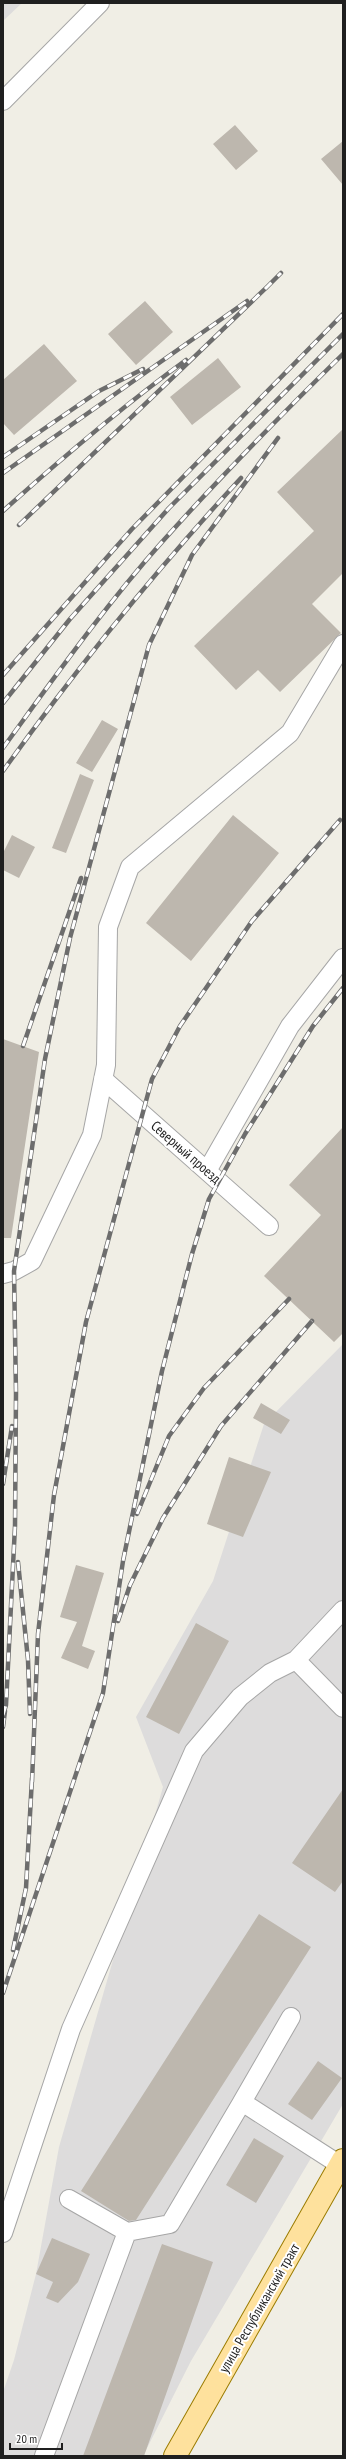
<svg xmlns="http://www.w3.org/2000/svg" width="346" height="2459" font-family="'PT Sans Narrow',sans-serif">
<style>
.residential{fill:#dddcdc}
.building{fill:#bdb7ae}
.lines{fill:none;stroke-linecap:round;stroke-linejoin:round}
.minor-casing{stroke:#a6a6a6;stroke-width:20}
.major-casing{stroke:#9b7c00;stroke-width:24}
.minor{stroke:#fff;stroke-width:18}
.major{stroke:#fee19d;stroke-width:22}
.rail-casing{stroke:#6d6d6d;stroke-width:4.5}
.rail{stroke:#fff;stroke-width:3;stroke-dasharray:9;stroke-linecap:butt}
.labels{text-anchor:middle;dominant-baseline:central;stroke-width:4;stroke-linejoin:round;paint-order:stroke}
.street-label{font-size:14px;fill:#1f1f1f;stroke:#fff}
</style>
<rect width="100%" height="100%" fill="#f0eee5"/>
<path class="residential" d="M3,3H22L3,21Z
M343,1344V2104L191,2361L143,2456H3V2392L14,2360L36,2274L59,2147L163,1787L136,1717L213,1581L264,1424Z"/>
<path class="building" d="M235,125L258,151L236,170L213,144Z
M343,141V185L321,159Z
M145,301L173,332L136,365L108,334Z
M44,344L77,381L14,435L3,423V380Z
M218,358L241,387L192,425L170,397Z
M343,429V573L312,604L341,633L280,692L258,670L236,690L194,646L314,531L277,492Z
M102,720L118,729L92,772L76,763Z
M80,774L94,780L66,853L52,848Z
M233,815L279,853L191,961L146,923Z
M12,835L35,847L19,878L3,870V853Z
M3,1039L39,1052L11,1238H3Z
M343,1127V1333L334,1342L264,1276L321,1215L289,1185Z
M261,1403L290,1420L281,1434L253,1418Z
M229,1457L271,1472L243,1537L207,1524Z
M76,1565L104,1573L82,1646L95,1651L88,1669L61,1658L77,1622L60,1617Z
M196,1623L229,1641L179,1734L146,1717Z
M343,1789V1881L335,1892L292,1863Z
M259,1914L311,1947L136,2220L129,2221L81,2191Z
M318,2061L342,2078L312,2120L288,2104Z
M254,2138L284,2156L256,2203L226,2185Z
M52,2238L90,2254L78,2282L58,2303L46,2298L53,2282L36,2274Z
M162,2244L213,2262L144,2456H83Z"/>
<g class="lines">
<defs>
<path id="minor" d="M3,101L100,3
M103,1079L269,1226
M207,1171L290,1026L343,958
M3,1274L14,1271L32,1261L92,1135L106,1065L108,927L130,867L290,733L343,644
M343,1610L296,1660L343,1708
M242,2102L291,2017
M69,2199L127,2232L170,2224L242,2102L340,2165
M3,2233L71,2029L194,1751L240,1697L270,1673L296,1660
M44,2456L127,2232"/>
<path id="major" d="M175,2456L343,2160"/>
</defs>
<use href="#minor" class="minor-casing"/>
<use href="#major" class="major-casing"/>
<use href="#minor" class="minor"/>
<use href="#major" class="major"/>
<defs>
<path id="rail" d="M265,289L281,273
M3,457L99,391L143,369
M3,473L247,301
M3,511C62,458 123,406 186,360
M19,525L268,286
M3,675L132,529L343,314
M3,703L70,619L169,508L343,334
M3,748C54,678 104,607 162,542C220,477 281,415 343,354
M3,771C76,669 156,570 241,478
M23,1046L81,878
M3,1484L12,1426
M137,1514L169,1436L204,1388L289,1299
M18,1562L28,1660L30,1714
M118,1621L130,1585L163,1518L221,1426L312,1321
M3,1715L6,1705L15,1526L16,1393L14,1271L45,1059L70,938L149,645L192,555L278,438
M3,1727L5,1711
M32,1782L38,1634L54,1495L86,1322L152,1079L180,1026L252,921L340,820
M13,1950L26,1888L32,1778
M3,1993L103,1693L123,1561L162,1371L192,1254L209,1199L245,1134L313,1026L343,988"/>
</defs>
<use href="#rail" class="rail-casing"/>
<use href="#rail" class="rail"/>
</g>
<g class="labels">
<g class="street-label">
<text transform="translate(186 1152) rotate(41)">Северный проезд</text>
<text transform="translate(259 2308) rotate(-60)">улица Республиканский тракт</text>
</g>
</g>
<rect width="346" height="2459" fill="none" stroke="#1f1f1f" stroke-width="8"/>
<path d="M10 2443v6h52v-6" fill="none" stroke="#1f1f1f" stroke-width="2"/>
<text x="16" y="2443" font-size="12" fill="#1f1f1f" stroke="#ffffff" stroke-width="3" paint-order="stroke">20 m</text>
</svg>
